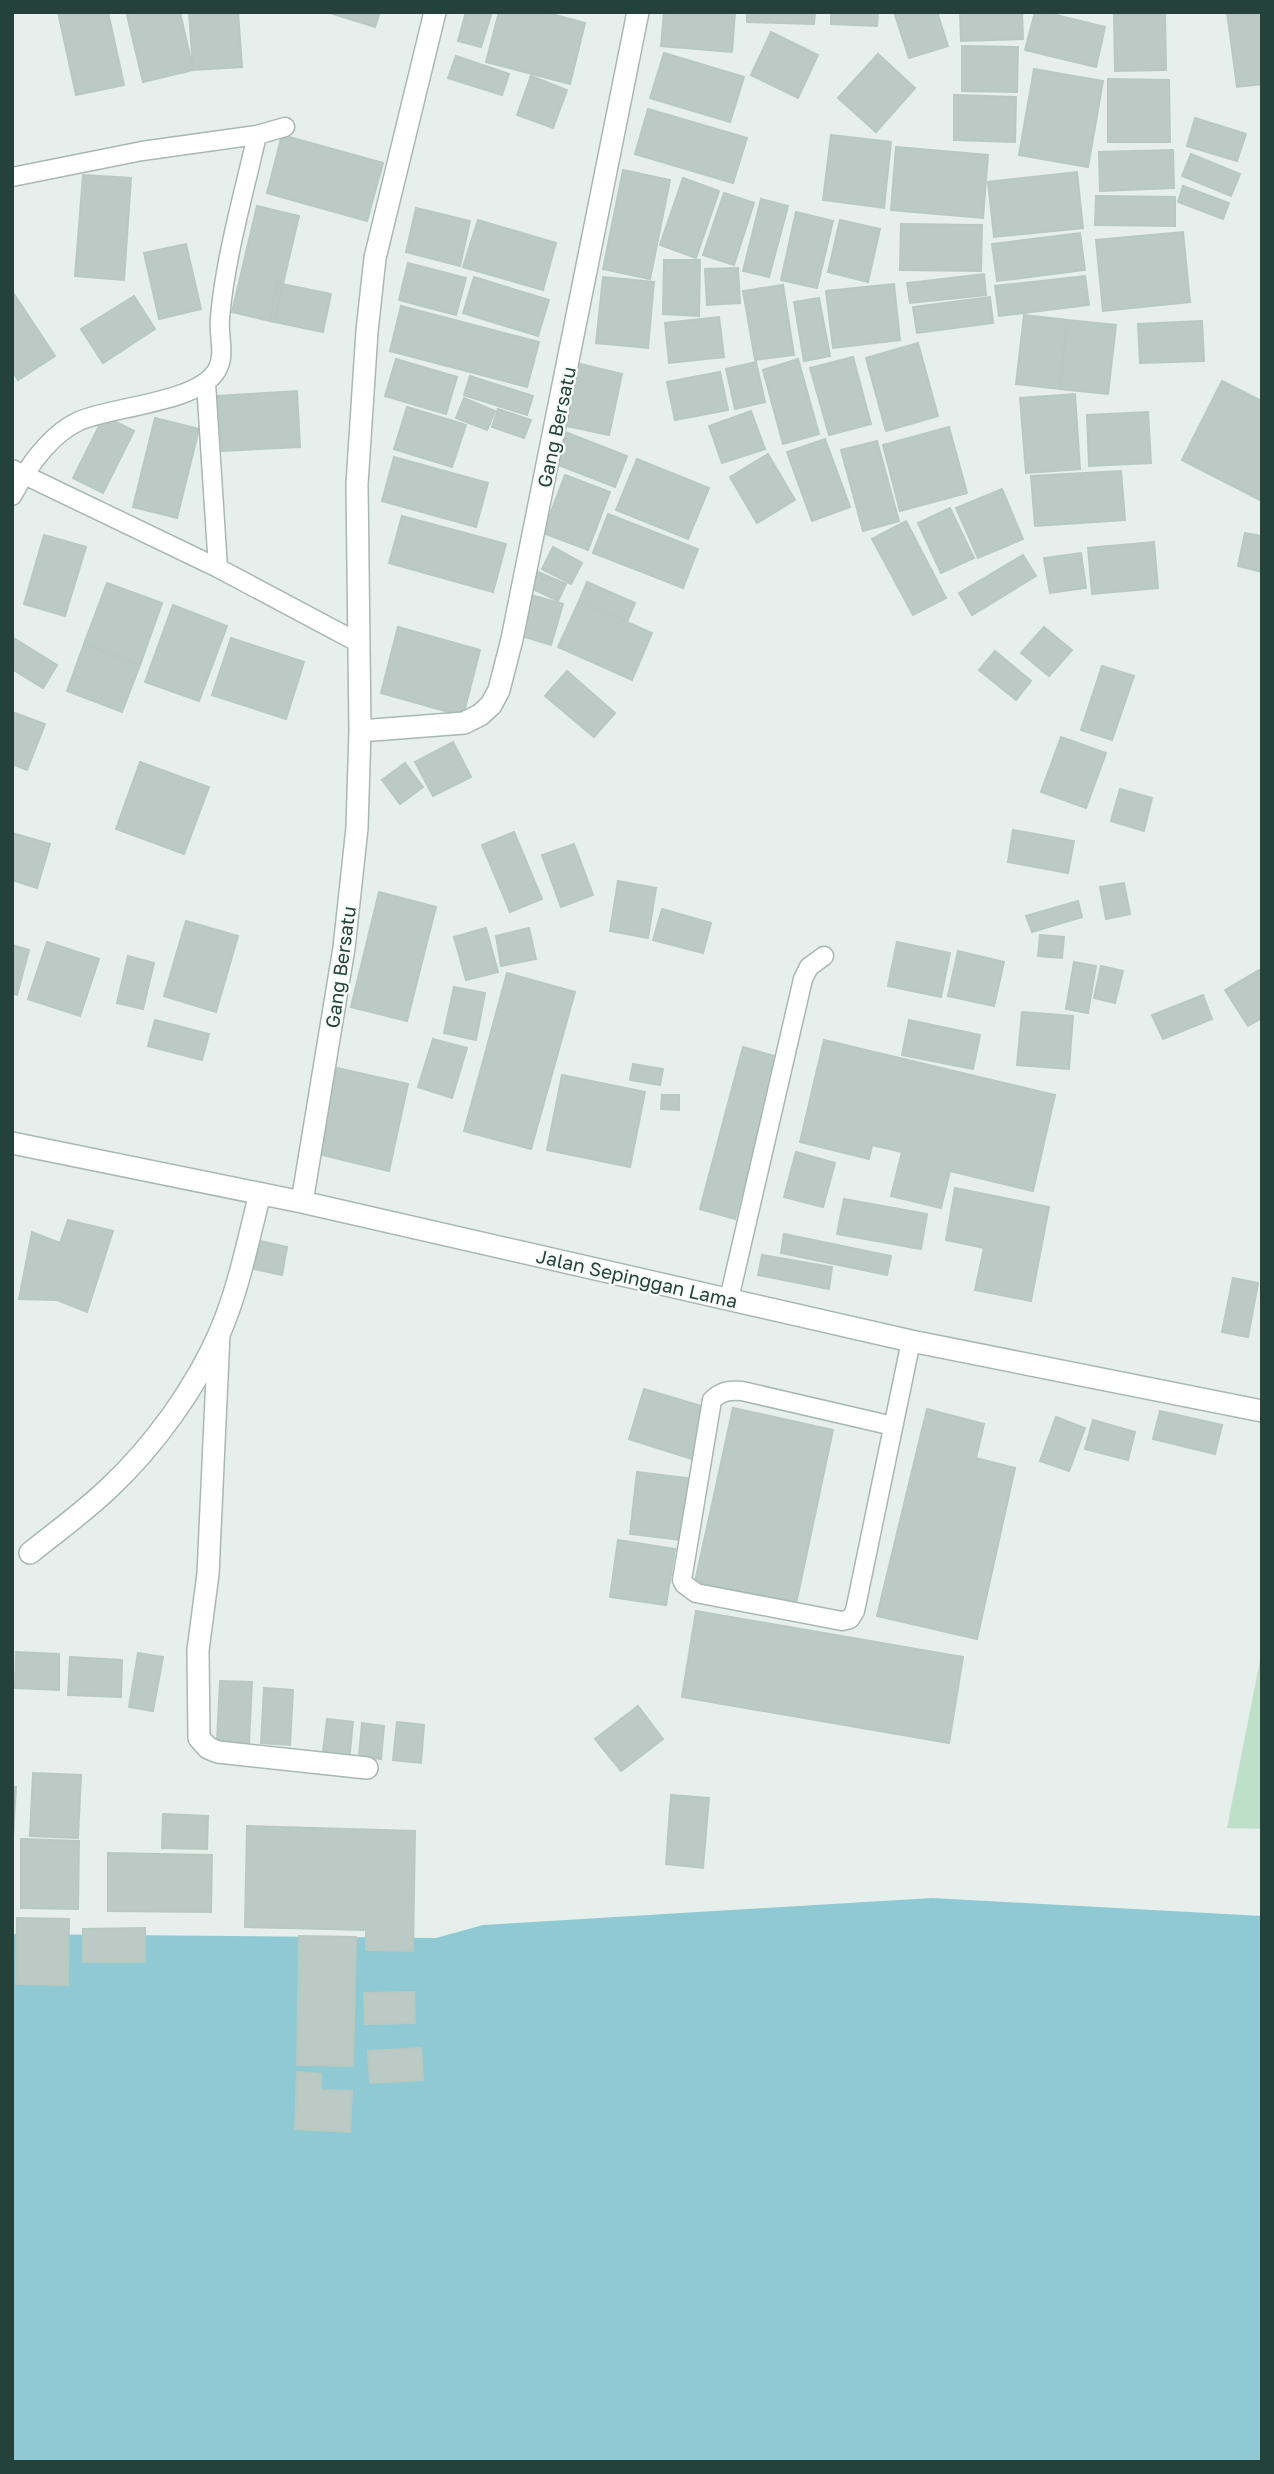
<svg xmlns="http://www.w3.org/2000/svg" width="1274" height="2474" font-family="'Golos Text',sans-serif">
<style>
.green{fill:#bfe0c8}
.water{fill:#8ec9d4}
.building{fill:#bbcac4;stroke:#b8c9c2;stroke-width:2}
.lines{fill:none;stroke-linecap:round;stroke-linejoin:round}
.lane-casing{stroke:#a8b8b2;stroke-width:21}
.street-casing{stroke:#a8b8b2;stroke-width:24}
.lane{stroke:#fff;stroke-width:18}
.street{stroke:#fff;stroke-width:21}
.labels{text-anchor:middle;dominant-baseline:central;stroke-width:5;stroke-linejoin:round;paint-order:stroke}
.street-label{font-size:19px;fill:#24423a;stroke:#f7fbf9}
</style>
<rect width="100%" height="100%" fill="#e6efeb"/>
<path class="green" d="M1262,1650V1829L1227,1828Z"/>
<path class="water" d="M932,1898L1262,1916V2462H12V1934L436,1938L483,1925Z"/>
<path class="building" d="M58,12H108L124,85L76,95Z
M140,12H180L193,70L143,82L127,15Z
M189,12H238L242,67L193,70Z
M327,12H380L375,27Z
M466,12H492L481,47L458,41Z
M499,12H544L585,23L570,84L486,62Z
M664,12H735L732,52L661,46Z
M747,12H815L814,24L747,22Z
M831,12H878L877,26L831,24Z
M894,12H937L948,46L909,58Z
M960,12H1022L1023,39L961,41Z
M1035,12H1044L1105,27L1096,67L1025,50Z
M1114,12H1165L1166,70L1115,71Z
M1227,12H1262V84L1237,87Z
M771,32L818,55L798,98L751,75Z
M962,46L1018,47L1017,92L962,91Z
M664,53L744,77L730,122L650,98Z
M878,54L915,88L876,132L838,98Z
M456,56L509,74L502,95L448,78Z
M1034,69L1103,81L1088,167L1019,155Z
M531,76L567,90L553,128L517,115Z
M1108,79L1169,80L1170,142H1108Z
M954,95L1016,97L1015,142L954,140Z
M648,109L747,138L733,183L635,154Z
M1195,118L1246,134L1237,161L1187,146Z
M282,135L383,163L367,221L267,193Z
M831,135L891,142L884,208L823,200Z
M896,147L988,155L983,218L891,210Z
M1173,150L1174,188L1100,191L1099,152Z
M1191,154L1240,174L1231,196L1182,176Z
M623,170L670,180L650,279L603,269Z
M1077,172L1083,228L994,237L988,182Z
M83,175L131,178L124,280L75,276Z
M683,178L719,191L696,258L660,245Z
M1183,186L1229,203L1223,219L1178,202Z
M724,193L754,203L734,265L703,255Z
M1096,196L1175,197V226L1095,225Z
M761,199L788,206L769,277L743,271Z
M257,206L299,216L274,322L232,312Z
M416,208L470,221L460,266L406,252Z
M796,212L833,221L817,288L781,280Z
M478,220L556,243L543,290L463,267Z
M840,220L880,229L868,282L828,272Z
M901,224L982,225L981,271L900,270Z
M1183,232L1190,302L1103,311L1096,240Z
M1080,233L1085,270L997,281L992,244Z
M186,244L201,309L159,319L144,253Z
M664,260H700L699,316L663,314Z
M408,263L466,278L456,315L399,300Z
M738,268L740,303L707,305L705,269Z
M984,274L986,295L910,303L907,283Z
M1085,276L1089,305L999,316L995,286Z
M474,277L549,300L538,336L463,313Z
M603,277L654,282L648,348L596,343Z
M277,283L331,294L323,332L270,321Z
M894,284L900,340L833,348L826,291Z
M783,285L794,355L755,360L743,291Z
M12,291L55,356L18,380L12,370Z
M134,296L155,329L103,363L81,329Z
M990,297L993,323L917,333L913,307Z
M819,298L830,356L804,361L794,302Z
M401,306L539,342L527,387L390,351Z
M1024,315L1067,320L1060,389L1016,384Z
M719,317L724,357L669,363L665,323Z
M1067,320L1116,325L1108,394L1060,389Z
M1202,321L1204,361L1140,363L1138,324Z
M918,343L938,416L886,431L866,358Z
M853,357L871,424L829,435L810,368Z
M396,359L457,377L446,414L385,396Z
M798,359L819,434L783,444L763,370Z
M756,362L765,402L735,409L726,369Z
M576,363L622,374L609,435L562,425Z
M720,372L728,410L675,420L667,382Z
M470,376L533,396L527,415L464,395Z
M1222,381L1262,401V501L1182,460Z
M297,391L300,447L222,451L218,396Z
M1075,394L1080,469L1026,473L1020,398Z
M464,398L495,411L487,430L456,418Z
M407,407L466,425L452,467L394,449Z
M498,409L531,420L524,438L492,427Z
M751,411L765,449L722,463L709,426Z
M1148,412L1151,463L1089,466L1087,415Z
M104,416L134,431L103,493L73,478Z
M155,418L199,429L177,518L133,507Z
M949,427L967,493L900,511L883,445Z
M565,432L627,456L615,487L553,463Z
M825,439L850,507L812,521L787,452Z
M877,441L899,521L863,531L841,450Z
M768,454L795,500L757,523L730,477Z
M394,457L488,483L476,527L382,501Z
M637,459L709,488L688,539L616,510Z
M1121,471L1125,520L1035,526L1031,476Z
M565,475L610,492L588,550L543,533Z
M1002,489L1023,539L978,558L956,508Z
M950,508L974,558L941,573L918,523Z
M608,514L698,549L683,588L593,553Z
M402,516L506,544L493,592L389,563Z
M906,521L946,598L913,615L872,539Z
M1245,533L1262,536V572L1238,566Z
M44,535L86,547L65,616L24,604Z
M1154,542L1158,588L1092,594L1088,548Z
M553,547L582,563L571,584L542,569Z
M1081,553L1086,588L1050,593L1044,558Z
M1023,555L1036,576L972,615L959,593Z
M538,572L566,584L558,601L531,588Z
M587,582L635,603L627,622L579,601Z
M107,583L162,603L140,665L84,644Z
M531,595L563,604L551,645L519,635Z
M579,601L652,633L632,680L558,647Z
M173,605L227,626L199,701L145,682Z
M398,627L480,650L463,716L381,693Z
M1044,627L1072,650L1049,676L1021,653Z
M12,637L57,665L43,688L12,669Z
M231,638L304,662L286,719L212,695Z
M84,644L140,665L122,712L67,691Z
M995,651L1031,681L1016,700L979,670Z
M1102,666L1134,676L1112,740L1081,730Z
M567,671L615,713L594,737L545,696Z
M12,712L45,724L27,770L12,764Z
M1061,737L1106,753L1086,808L1041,792Z
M453,742L471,777L433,796L415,762Z
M140,762L209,787L184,854L116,829Z
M405,763L423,787L400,804L382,780Z
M1120,789L1152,798L1144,831L1111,821Z
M1013,830L1074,841L1068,873L1008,862Z
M514,832L542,899L510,912L482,845Z
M12,833L50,844L37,888L12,880Z
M574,844L593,895L561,907L542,855Z
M618,881L656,888L648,938L610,931Z
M1124,883L1130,914L1106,919L1100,887Z
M379,892L436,907L407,1021L351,1007Z
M1078,901L1082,917L1032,932L1026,916Z
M662,909L711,923L703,953L653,940Z
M186,921L238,936L216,1012L164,996Z
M486,928L498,972L466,980L454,937Z
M529,928L536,959L501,966L496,936Z
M1040,935L1064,937L1062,958L1038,956Z
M47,942L99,959L80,1016L28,999Z
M897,942L950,953L941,997L888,986Z
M12,945L29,950L17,995L12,993Z
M958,951L1004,962L994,1006L948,996Z
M128,956L154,963L143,1009L117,1003Z
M1074,962L1096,966L1088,1013L1066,1009Z
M1101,966L1123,971L1115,1003L1094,998Z
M1259,970L1262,974V1018L1248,1026L1225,990Z
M507,973L575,992L531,1149L464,1131Z
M454,987L485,993L476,1040L444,1033Z
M1203,995L1212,1019L1163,1039L1152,1015Z
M1022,1012L1073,1016L1069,1069L1017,1065Z
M155,1020L209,1034L202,1060L148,1046Z
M909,1020L980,1035L973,1069L902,1055Z
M433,1039L467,1048L452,1098L418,1087Z
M824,1040L1055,1095L1033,1191L950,1171L941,1208L891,1196L902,1152L872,1145L869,1159L800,1142Z
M743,1047L778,1057L735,1219L700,1209Z
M633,1064L663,1069L660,1085L630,1080Z
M337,1068L408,1084L389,1171L318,1154Z
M562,1075L645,1092L630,1167L547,1150Z
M662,1095H679V1110L661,1109Z
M796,1152L835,1163L823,1207L784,1197Z
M955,1188L1049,1207L1031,1301L975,1290L984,1248L946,1240Z
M844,1199L927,1214L921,1249L837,1234Z
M68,1220L113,1231L87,1312L57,1300L19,1299L32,1232L60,1243Z
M784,1234L891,1256L887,1275L781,1253Z
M260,1241L287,1247L282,1275L254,1269Z
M762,1255L832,1267L829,1289L758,1275Z
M1233,1278L1258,1283L1248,1337L1222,1332Z
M644,1389L711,1409L695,1460L629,1439Z
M733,1408L833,1430L796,1604L695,1582Z
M927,1409L984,1424L976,1458L1015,1468L977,1639L877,1616Z
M1160,1411L1222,1425L1215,1454L1153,1439Z
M1056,1417L1085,1428L1069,1471L1040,1461Z
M1093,1420L1135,1432L1128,1460L1085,1449Z
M637,1472L695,1479L688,1541L630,1534Z
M618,1540L675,1549L666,1605L610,1597Z
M696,1611L963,1657L949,1743L682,1697Z
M16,1652L59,1654V1690L15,1688Z
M138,1653L163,1657L153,1711L129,1707Z
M70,1657L122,1660L121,1697L68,1695Z
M220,1681L252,1682L249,1743L217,1741Z
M264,1688L293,1690L290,1745L261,1743Z
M638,1706L663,1739L621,1771L595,1739Z
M327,1719L353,1722L349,1762L322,1759Z
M397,1722L424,1725L421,1763L393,1760Z
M362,1723L384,1726L381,1759L359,1756Z
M33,1773L81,1775L78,1838L30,1836Z
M12,1787H16L12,1853Z
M671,1795L709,1798L703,1868L666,1864Z
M163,1814L208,1816L207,1849L162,1848Z
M247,1826L415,1831L413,1951L366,1950V1930L245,1927Z
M21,1839L79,1841L78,1909L21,1908Z
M108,1853L212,1855L211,1912L108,1911Z
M17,1918L69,1919L68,1985L16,1984Z
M145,1928V1962H83V1929Z
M299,1936L356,1937L353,2066L297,2065Z
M414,1992L415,2023L365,2024L364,1993Z
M421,2048L423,2080L370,2083L368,2051Z
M297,2072L321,2074V2090L352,2091L350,2132L295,2129Z"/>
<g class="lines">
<defs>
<path id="lane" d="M12,177L142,151L257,135L285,127
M206,383L218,568
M12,469L218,568L359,643
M12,496C27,468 49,435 79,421C113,406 198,403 217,370C226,354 218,336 220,318C225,258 244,193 257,135
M729,1299L803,979L809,967L824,956
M893,1426L742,1391C729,1390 722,1391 712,1400L682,1580L684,1584L696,1593L842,1621L850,1619L855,1611L911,1341"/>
<path id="street" d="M360,731L464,723L480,715L491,705L499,690L512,639L638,12
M12,1143L302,1202L911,1341L1262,1411
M302,1202L344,948L357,828L360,731L357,484L367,331L375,258L435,12
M219,1334L208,1574L198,1650L199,1738L208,1748L218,1752L367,1768
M30,1553C56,1532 84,1512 109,1488C153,1447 196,1388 220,1332C239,1288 248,1240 260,1194"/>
</defs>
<use href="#lane" class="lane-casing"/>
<use href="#street" class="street-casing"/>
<use href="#lane" class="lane"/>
<use href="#street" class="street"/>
</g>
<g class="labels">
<g class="street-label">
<text transform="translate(556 427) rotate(-78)">Gang Bersatu</text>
<text transform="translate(340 967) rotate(-82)">Gang Bersatu</text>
<text transform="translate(637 1278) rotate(13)">Jalan Sepinggan Lama</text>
</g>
</g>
<rect width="1274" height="2474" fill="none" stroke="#24423a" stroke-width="28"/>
</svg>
